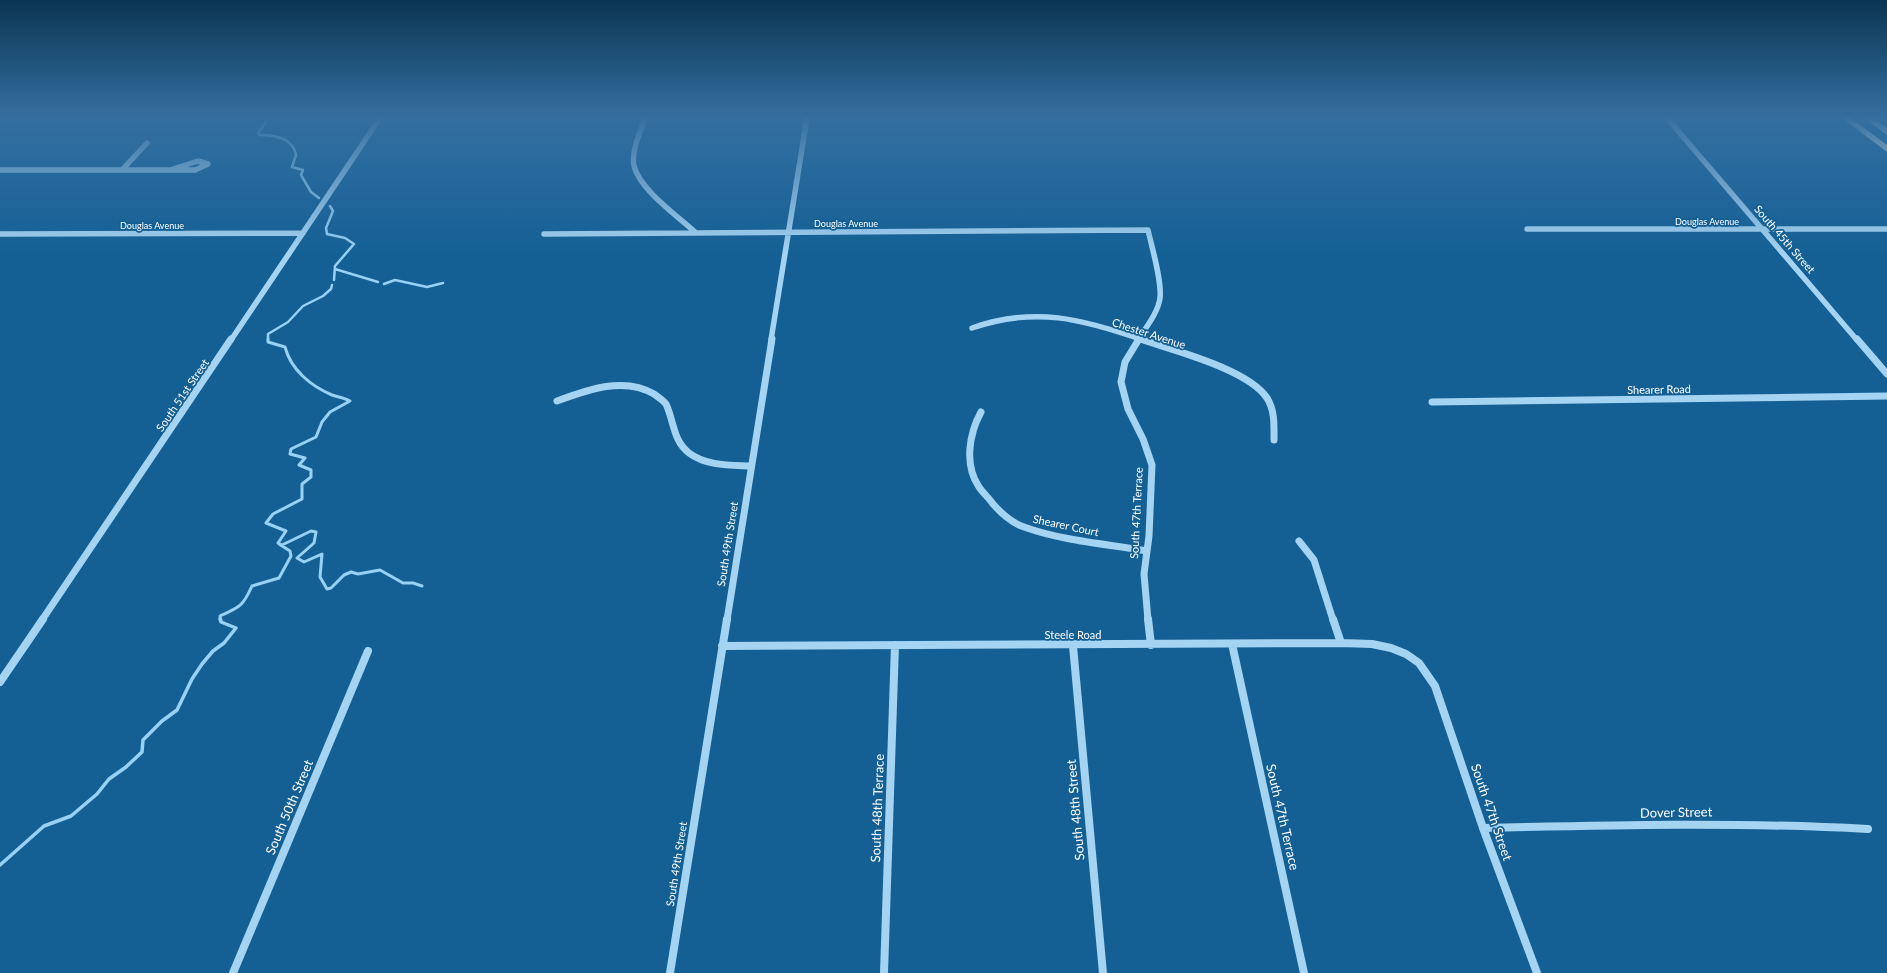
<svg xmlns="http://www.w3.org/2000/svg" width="1887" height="973" font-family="Lato,sans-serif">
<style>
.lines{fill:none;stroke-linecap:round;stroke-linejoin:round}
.stream-far2{stroke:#97d1f5;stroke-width:2.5}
.stream-far1{stroke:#97d1f5;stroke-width:3}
.stream{stroke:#97d1f5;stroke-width:3.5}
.minor-far2{stroke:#a5d3f2;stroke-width:5.5}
.minor-far1{stroke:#a5d3f2;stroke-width:7}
.minor{stroke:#a5d3f2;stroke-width:8}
.highway{fill:#fff;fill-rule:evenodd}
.labels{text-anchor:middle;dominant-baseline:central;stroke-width:3.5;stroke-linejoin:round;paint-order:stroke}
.far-street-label{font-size:9px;fill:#fff;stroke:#146095}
.street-label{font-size:11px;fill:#fff;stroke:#146095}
.near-street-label{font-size:13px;fill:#fff;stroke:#146095}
</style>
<rect width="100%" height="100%" fill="#146095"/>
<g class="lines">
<path class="stream-far2" d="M266,118V122L258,133L260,135C274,135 293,138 296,155L292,167L303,170L301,175L311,192L319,198
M330,206L333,211L326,228L327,234L345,238L354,244L335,266L334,280
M335,269L378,282
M384,284L395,280L427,287L443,283
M268,340V334L288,322L303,306L323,296L331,289L332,285"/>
<path class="stream-far1" d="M268,339V342L285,347C291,370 311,386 332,395C338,397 344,398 350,401L330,412L322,422L316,437L291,449L290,454L305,458L299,465L311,470V477L302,484V499L273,514L266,523L286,531L278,543L282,545L311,531L316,532L314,543L297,558L304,562L322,554L320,577L327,589L331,588L344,575L351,572L358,574L380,570L403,583H413L422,586
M221,620L220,616C240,607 243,606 252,586L279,578L291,556L290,551L279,544"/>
<path class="stream" d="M0,865L44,826L71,816L97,794L109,779L126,767L142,752L143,740L162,721L177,710L192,679L202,664L213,651L224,643L236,628L221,622L220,619"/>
<path class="minor-far2" d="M645,118C640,132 631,152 634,166C640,190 678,216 695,232
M1667,118L1857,340
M198,161L208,164L195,170H170Z
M0,170H170
M122,170L147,143
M1527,229H1887
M0,234L303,233
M544,234L1148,230C1152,248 1162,281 1160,298C1158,313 1146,327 1138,340
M972,328C1035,306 1082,319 1143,340
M231,340L380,118
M771,340L807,118"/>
<path class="minor-far1" d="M1139,339L1125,362L1121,382L1128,409L1143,439L1152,465L1149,536L1144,574L1148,620
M1140,339C1172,350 1248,369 1267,398C1275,410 1274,426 1274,440
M1857,339L1887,374
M557,401C587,390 624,376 654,394C658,397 663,400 666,404C674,421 673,441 689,453C706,466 730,465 751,466
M1432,402L1887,396
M981,412C969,434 964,465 979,487C983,493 989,498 993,504C1001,513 1012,523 1024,527C1063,541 1107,544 1147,551
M1299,541L1314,560L1333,620
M42,620L231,339
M727,620L772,339"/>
<path class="minor" d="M1148,619L1151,645
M1333,619L1341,643
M1232,644L1304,973
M722,646L1341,643L1372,644L1391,648L1406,654L1419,663L1435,686L1483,828L1537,973
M1073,646L1103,973
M0,682L43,619
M1483,828C1612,825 1740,822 1868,829
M233,973L368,651
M670,973L727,619
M884,973L895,645"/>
<path class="highway" d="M1842,118H1851L1887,145V152Z
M1864,118H1873L1887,128V135Z"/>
</g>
<linearGradient id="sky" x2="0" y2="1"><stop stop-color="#0b3552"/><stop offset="0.46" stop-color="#346fa0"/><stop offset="1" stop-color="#346fa0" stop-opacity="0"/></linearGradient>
<rect width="1887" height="254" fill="url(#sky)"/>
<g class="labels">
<g class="far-street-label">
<text x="1707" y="221">Douglas Avenue</text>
<text x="846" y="223">Douglas Avenue</text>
<text x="152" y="225">Douglas Avenue</text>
</g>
<g class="street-label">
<text transform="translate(1785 239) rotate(49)">South 45th Street</text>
<text transform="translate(1149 333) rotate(18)">Chester Avenue</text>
<text transform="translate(1659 389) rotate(-1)">Shearer Road</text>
<text transform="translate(182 395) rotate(-56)">South 51st Street</text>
<text transform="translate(1136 513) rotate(-87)">South 47th Terrace</text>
<text transform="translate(1066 525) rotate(12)">Shearer Court</text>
<text transform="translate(727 544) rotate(-81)">South 49th Street</text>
<text x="1073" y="634">Steele Road</text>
<text transform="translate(676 864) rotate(-81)">South 49th Street</text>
</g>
<g class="near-street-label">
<text transform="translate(289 807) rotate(-67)">South 50th Street</text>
<text transform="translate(877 808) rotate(-88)">South 48th Terrace</text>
<text transform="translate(1075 810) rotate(-95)">South 48th Street</text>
<text transform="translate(1492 812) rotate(71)">South 47th Street</text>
<text transform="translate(1676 812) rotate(-1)">Dover Street</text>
<text transform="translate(1283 817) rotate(77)">South 47th Terrace</text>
</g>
</g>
</svg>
